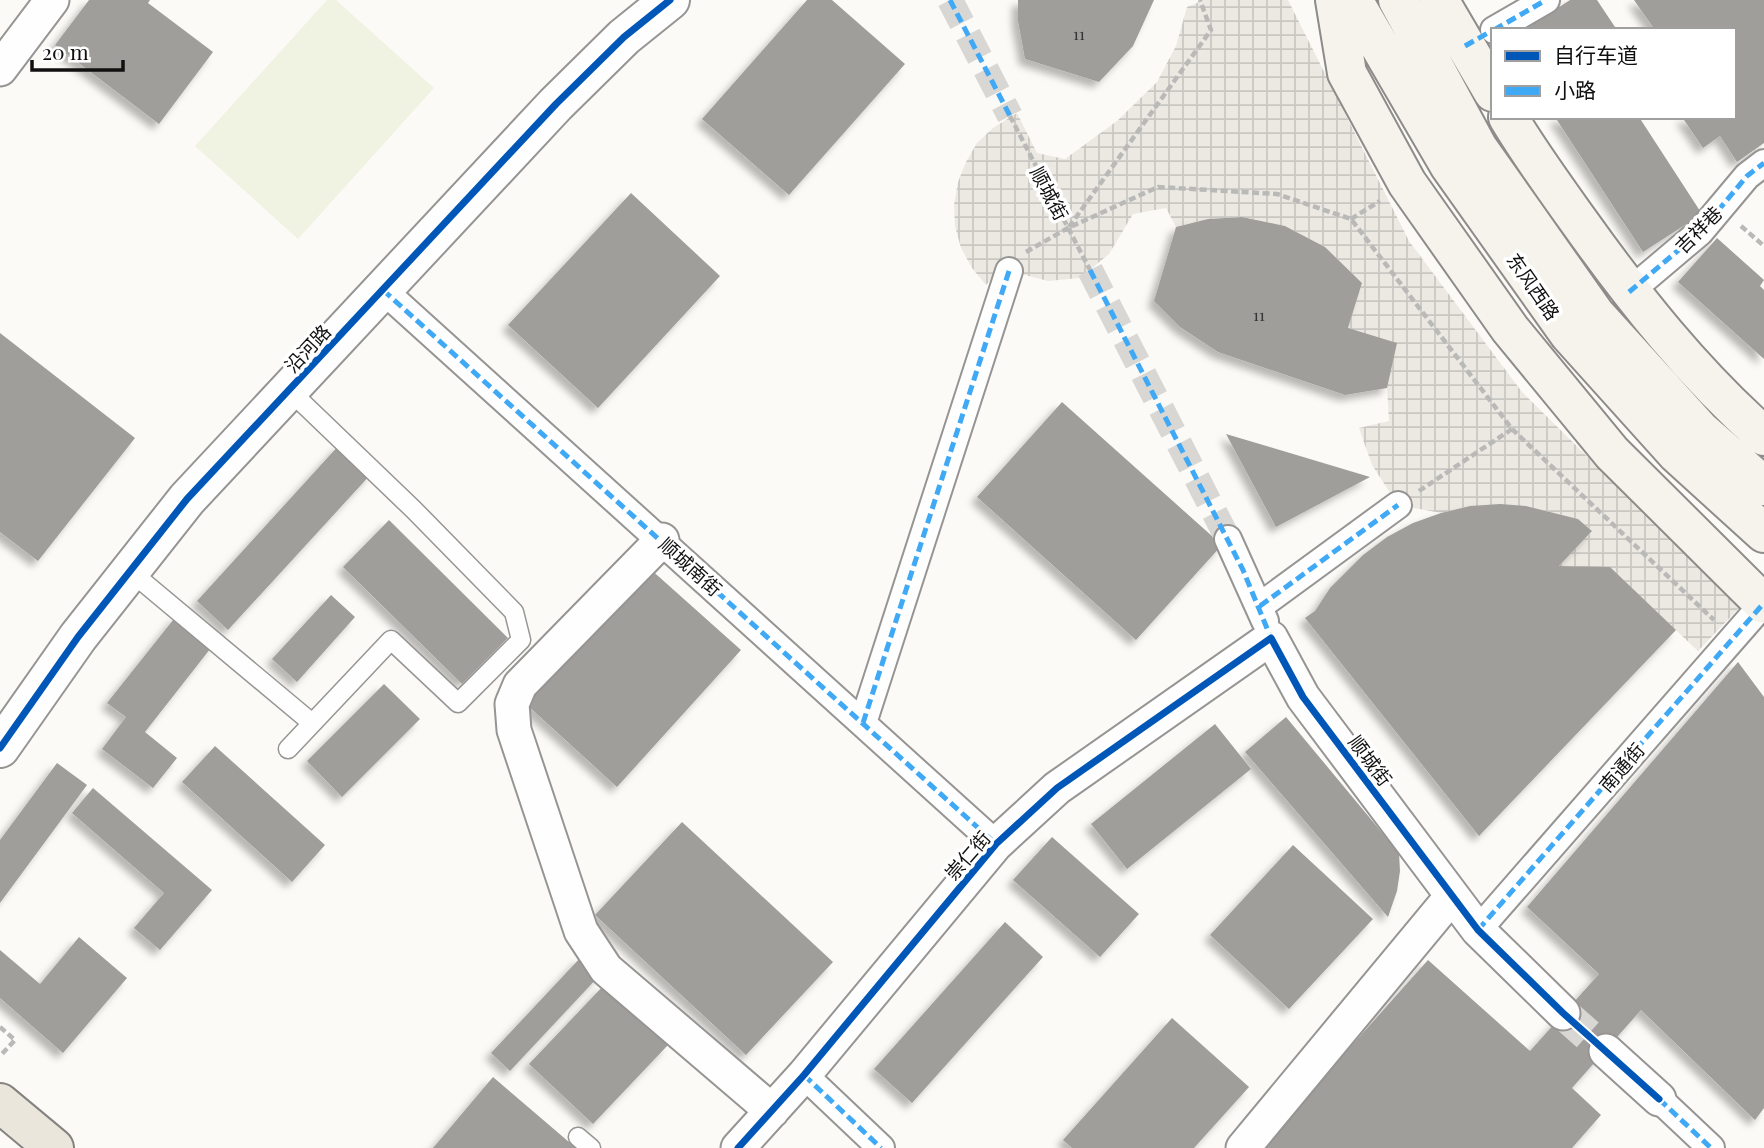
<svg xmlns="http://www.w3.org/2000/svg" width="1764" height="1148" font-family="'Playfair Display','Noto Sans SC',serif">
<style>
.pitch{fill:#f0f3e2}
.plaza{fill:url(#plaza-grid)}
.building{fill:#a09e9b;filter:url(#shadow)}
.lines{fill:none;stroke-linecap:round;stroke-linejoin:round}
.pedestrian-tunnel{stroke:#d9d7d4;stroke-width:26;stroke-dasharray:26 13;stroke-linecap:butt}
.minor-tunnel{stroke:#d9d7d4;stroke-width:33;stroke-dasharray:33 17;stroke-linecap:butt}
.service-casing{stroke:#969594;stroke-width:21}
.pedestrian-casing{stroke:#969594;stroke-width:30}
.minor-casing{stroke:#969594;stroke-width:37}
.tertiary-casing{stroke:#969594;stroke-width:42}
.secondary-casing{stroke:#8d8c8a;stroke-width:42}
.primary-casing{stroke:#848381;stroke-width:42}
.path{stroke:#b9b9b8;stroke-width:4.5;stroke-dasharray:7 3.5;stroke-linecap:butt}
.service{stroke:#fffefe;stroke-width:18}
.pedestrian{stroke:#fffefe;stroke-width:26}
.minor{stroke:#fffefe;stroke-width:33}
.tertiary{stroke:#fffefe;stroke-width:38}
.secondary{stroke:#f5f3ec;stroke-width:38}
.primary{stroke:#ebe6dc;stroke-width:38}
.quiet{stroke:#3fa9f5;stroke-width:5;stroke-dasharray:10 5;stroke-linecap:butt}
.cycleway-casing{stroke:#fff;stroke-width:11}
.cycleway{stroke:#0057b8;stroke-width:7}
.labels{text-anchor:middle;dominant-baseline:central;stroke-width:7;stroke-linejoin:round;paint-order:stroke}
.number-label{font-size:16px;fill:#343433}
.street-label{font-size:19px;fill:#101010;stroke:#fff}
</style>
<defs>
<pattern id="plaza-grid" width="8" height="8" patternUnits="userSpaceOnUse" patternTransform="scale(1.75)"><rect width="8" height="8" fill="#ece9e2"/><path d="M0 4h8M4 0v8" fill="none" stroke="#c9c7c1"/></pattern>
<filter id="shadow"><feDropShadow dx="-6" dy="6" stdDeviation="3.5" flood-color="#0004"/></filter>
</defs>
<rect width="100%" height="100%" fill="#fcfaf6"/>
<path class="pitch" d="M327,0H336L434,88L298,239L195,146Z"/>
<path class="plaza" d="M1204,0H1288L1409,241L1522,392L1740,607L1698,651L1610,568L1559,566L1592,531L1578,519L1526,506H1470L1441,513L1398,505L1372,465L1359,428L1389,421L1387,388L1348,328L1362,283L1325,247L1285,226L1242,217L1208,219L1176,227L1166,208L1133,214L1109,254L1080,278L1048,281L1001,269L986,285L972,268L961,248L955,226L954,205L958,182L966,162L977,143L993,128L1017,113L1037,153L1065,159L1117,121L1157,82L1176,46L1187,7Z"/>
<path class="building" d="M89,0H150L148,3L213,52L159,124L55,45Z
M807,0H832L905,64L789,195L702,119Z
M1018,0H1154L1133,46L1099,82L1025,59L1018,21Z
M1570,0H1597L1617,30H1524Z
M1634,0H1764V143L1737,162L1720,136L1703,148L1682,117H1734V30H1655Z
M1555,117H1639L1702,214L1643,252Z
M631,193L720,276L598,408L508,325Z
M1242,217L1285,226L1325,247L1362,283L1348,328L1397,343L1387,388L1345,395L1218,352L1180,327L1154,301L1176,227L1208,219Z
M1717,238L1764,280L1760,286L1764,290V359L1678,282Z
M0,333L135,438L38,561L0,532Z
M1062,402L1222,545L1136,640L977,497Z
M1226,434L1370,477L1276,527Z
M340,444L372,473L228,630L197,601Z
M1500,504L1526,506L1578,519L1592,531L1559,566L1610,567L1676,630L1479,836L1305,618L1315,611L1330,588L1363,555L1387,537L1413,523L1441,513L1470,506Z
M389,520L508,638L462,684L343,567Z
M648,567L741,650L617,787L526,704Z
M331,595L355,617L297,682L272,659Z
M177,615L214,644L145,732L177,758L153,788L102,749L126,717L107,703Z
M1738,662L1764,697V1108L1755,1120L1641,1010L1572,1088L1601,1115L1572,1148H1260L1428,960L1530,1051L1599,974L1527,907Z
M384,684L420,719L342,797L307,761Z
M1286,717L1399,853L1400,871L1397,891L1388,917L1245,752Z
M1215,724L1251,769L1127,869L1091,824Z
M215,746L325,845L292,882L182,782Z
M57,763L87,785L0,903V840Z
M93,788L212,890L160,950L134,928L164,893L72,813Z
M682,822L833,962L746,1055L595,915Z
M1052,837L1139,914L1100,957L1013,880Z
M1293,845L1373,919L1289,1009L1210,935Z
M1005,922L1043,957L912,1103L874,1069Z
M79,937L127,978L63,1053L0,998V950L40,984Z
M581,957L600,975L510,1071L491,1053Z
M604,985L668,1045L593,1124L529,1064Z
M1172,1018L1249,1087L1194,1148H1072L1063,1140Z
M493,1077L576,1148H433Z"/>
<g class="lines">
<path class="pedestrian-tunnel" d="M950,0L1010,116
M1090,270L1228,539"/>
<path class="minor-tunnel" d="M1563,1013L1606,1051"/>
<defs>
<path id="service" d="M130,571L312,723
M288,749L391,640L458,703L521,640L514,612L413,509L289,390
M578,1137L591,1148"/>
<path id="pedestrian" d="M1494,30L1546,0
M383,290L996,844
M1629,292L1700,232L1747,176L1764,163
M1228,539L1265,621
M1260,606L1398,505
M863,723L1009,271
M1478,930L1763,604
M804,1075L881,1148
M1659,1099L1711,1148"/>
<path id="minor" d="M0,69L52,0
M662,540L520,685L512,704L514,730L581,931L606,969L772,1111
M1606,1051L1659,1099
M738,1148L804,1075L996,844L1057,788L1271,638L1303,697L1478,930L1563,1013
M1243,1148L1452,896"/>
<path id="tertiary" d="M0,748L78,637L187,499L556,104L624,37L670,0"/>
<path id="secondary" d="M1335,0L1347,73L1407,183L1510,329L1612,453L1764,604
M1353,0L1449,165L1569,334L1677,454L1764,533
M1398,0L1478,148L1595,314L1700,430L1764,486
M1439,0L1493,92
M1508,117C1530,154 1555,188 1580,223C1635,300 1693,373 1764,436"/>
<path id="primary" d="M0,1103L54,1148"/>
</defs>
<use href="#service" class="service-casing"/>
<use href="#pedestrian" class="pedestrian-casing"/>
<use href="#minor" class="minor-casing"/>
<use href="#tertiary" class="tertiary-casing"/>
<use href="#secondary" class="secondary-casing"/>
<use href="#primary" class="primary-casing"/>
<path class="path" d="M1010,116L1090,270
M1351,219L1380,201
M1741,226L1764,246
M1069,227L1211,30L1200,0
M1026,252L1068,228L1158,187L1277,194L1351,219L1512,429L1714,620
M1419,491L1512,429
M0,1027L15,1040L0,1056"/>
<use href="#service" class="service"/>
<use href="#pedestrian" class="pedestrian"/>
<use href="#minor" class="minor"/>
<use href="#tertiary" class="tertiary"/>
<use href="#secondary" class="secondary"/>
<use href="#primary" class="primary"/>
<path class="quiet" d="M950,0L1010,116
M1494,30L1546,0
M1465,46L1493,30
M1090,270L1243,570L1271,638
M383,290L996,844
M1629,292L1700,232L1747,176L1764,163
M1260,606L1398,505
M863,723L1009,271
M1478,930L1763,604
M804,1075L881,1148
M1659,1099L1711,1148"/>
<defs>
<path id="cycleway" d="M0,748L78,637L187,499L556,104L624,37L670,0
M738,1148L804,1075L996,844L1057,788L1271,638L1303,697L1478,930L1563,1013L1659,1099"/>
</defs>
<use href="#cycleway" class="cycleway-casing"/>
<use href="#cycleway" class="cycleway"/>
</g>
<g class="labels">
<g class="number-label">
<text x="1079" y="33">11</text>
<text x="1259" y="314">11</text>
</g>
<g class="street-label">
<text transform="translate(1050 193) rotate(62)">顺城街</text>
<text transform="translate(1698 229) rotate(-45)">吉祥巷</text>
<text transform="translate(1534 286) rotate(55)">东风西路</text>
<text transform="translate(307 348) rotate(-47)">沿河路</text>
<text transform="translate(691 566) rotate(42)">顺城南街</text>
<text transform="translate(1371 760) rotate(53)">顺城街</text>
<text transform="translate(1621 767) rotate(-49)">南通街</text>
<text transform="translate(967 855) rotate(-49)">崇仁街</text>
</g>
</g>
<rect x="1491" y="28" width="245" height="91" fill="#ffffff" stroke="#9f9f9f" stroke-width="2"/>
<rect x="1505" y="51" width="35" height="10" fill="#0057b8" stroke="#9f9f9f" stroke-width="2"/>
<text x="1554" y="63" font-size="21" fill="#101010">自行车道</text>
<rect x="1505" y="86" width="35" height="10" fill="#3fa9f5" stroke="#9f9f9f" stroke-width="2"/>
<text x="1554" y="98" font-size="21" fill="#101010">小路</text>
<path d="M32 60v10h91v-10" fill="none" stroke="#101010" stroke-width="3.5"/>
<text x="42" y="60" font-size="21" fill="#101010" stroke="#ffffff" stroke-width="5" paint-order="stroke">20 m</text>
</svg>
